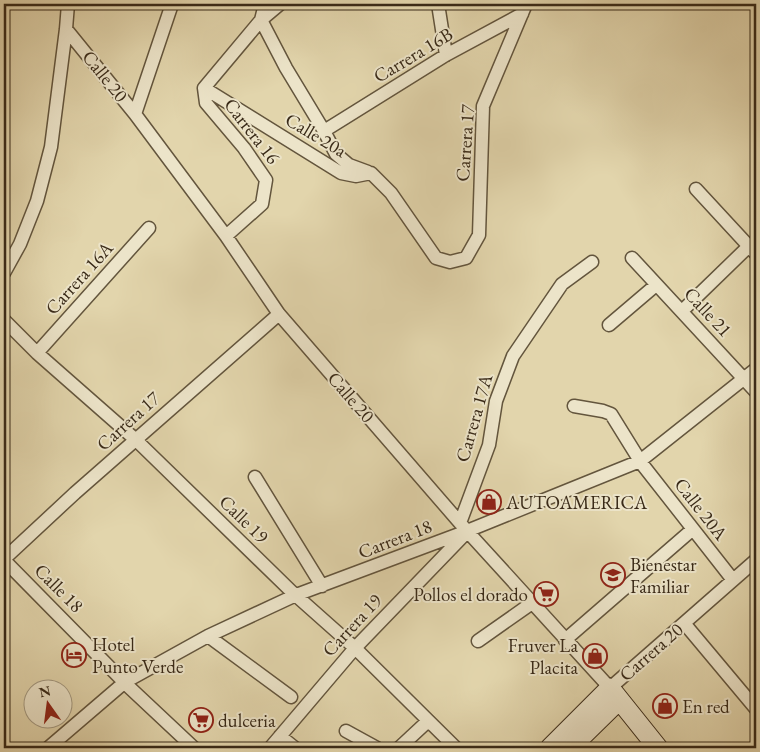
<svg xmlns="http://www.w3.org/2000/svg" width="760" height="752" font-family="'EB Garamond',serif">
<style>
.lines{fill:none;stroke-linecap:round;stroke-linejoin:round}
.street-casing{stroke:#63553d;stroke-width:15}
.secondary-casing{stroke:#392a18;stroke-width:21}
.street{stroke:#ece4c9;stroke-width:12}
.secondary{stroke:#ece4c9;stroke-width:19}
.labels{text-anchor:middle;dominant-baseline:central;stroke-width:4;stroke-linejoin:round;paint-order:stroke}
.street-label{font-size:19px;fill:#392a18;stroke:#ece4c9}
.poi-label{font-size:19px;fill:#392a18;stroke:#ece4c9;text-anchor:start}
</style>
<rect width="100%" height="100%" fill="#e2d5ac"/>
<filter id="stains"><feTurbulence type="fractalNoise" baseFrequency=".004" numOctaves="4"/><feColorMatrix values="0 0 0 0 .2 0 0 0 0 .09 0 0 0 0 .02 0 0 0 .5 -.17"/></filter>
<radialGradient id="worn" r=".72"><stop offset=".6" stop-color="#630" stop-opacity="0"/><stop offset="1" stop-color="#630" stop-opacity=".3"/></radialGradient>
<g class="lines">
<defs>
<path id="street" d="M265,4L261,20L286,68L324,131L336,154L349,165L368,172
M438,4L446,55
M66,29L135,114L226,236L279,314L467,531L610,688L756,560
M204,88L341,173L356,176L371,173L391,193L436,258L450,262L466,258L479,235L483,106L526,4
M135,114L172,4
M324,131L446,55L522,14
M696,189L756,254
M226,236L262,204L266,180L244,148L206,103L204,88L261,20L280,4
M632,258L756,392
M4,273L20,244L37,201L51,147L66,29L68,4
M682,311L749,246
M4,320L37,353L136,440L292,592L355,648L456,748
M609,325L656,285
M37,353L149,228
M574,406L603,411L611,414L642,464L733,580
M255,477L322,586
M460,523L489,445L496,401L513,356L562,284L592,262
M4,559L75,493L279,314
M4,560L129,687L194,748
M684,623L756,709
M208,636L291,697
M565,640L693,529
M478,641L532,603
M346,731L377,748
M280,736L295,748
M48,748L125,682L208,636L296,595L467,531L640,461L756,369
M270,748L355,648L464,535
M399,748L428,721
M754,748L756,746"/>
<path id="secondary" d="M550,748L610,688L658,748
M570,748L619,700"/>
</defs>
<use href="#street" class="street-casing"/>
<use href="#secondary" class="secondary-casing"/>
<use href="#street" class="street"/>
<use href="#secondary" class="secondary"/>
</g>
<defs>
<symbol id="shop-ring" viewBox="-11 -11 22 22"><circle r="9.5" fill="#ece4c9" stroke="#8f2418" stroke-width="1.5"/><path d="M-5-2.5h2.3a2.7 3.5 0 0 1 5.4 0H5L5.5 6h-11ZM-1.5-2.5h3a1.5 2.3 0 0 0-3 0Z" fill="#8f2418"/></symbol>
<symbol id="school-ring" viewBox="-11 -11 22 22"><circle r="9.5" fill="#ece4c9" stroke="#8f2418" stroke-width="1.5"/><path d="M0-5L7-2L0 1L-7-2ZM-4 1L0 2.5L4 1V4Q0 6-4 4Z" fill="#8f2418"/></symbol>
<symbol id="supermarket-ring" viewBox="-11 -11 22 22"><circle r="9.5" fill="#ece4c9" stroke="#8f2418" stroke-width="1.5"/><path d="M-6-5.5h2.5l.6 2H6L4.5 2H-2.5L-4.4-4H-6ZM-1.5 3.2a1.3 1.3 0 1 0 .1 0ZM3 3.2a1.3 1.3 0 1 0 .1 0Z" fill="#8f2418"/></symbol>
<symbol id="hotel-ring" viewBox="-11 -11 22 22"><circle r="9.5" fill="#ece4c9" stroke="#8f2418" stroke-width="1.5"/><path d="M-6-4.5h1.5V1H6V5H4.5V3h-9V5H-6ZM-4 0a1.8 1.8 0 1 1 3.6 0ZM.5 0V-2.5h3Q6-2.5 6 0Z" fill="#8f2418"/></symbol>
</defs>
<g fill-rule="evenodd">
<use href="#shop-ring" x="475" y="488" width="28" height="28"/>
<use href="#school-ring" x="599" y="561" width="28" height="28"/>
<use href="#supermarket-ring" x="532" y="580" width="28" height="28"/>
<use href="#hotel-ring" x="60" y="641" width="28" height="28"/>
<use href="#shop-ring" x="581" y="642" width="28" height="28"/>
<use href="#shop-ring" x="651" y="692" width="28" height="28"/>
<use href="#supermarket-ring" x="187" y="706" width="28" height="28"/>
</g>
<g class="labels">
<g class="street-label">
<text transform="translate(413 55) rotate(-31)">Carrera 16B</text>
<text transform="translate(105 76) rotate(51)">Calle 20</text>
<text transform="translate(252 131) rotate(52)">Carrera 16</text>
<text transform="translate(316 135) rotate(31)">Calle 20a</text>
<text transform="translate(465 143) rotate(-86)">Carrera 17</text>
<text transform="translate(79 278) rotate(-48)">Carrera 16A</text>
<text transform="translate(708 312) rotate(47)">Calle 21</text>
<text transform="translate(351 397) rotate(49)">Calle 20</text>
<text transform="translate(474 418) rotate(-74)">Carrera 17A</text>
<text transform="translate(128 421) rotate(-42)">Carrera 17</text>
<text transform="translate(701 509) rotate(52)">Calle 20A</text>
<text transform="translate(244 519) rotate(44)">Calle 19</text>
<text transform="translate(395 539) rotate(-21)">Carrera 18</text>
<text transform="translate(59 588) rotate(45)">Calle 18</text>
<text transform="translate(352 625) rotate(-47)">Carrera 19</text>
<text transform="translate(651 652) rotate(-41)">Carrera 20</text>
</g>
<g class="poi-label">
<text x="506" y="502">AUTOAMERICA</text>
<text x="630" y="564">Bienestar<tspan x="630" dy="22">Familiar</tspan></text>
<text x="528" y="594" text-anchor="end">Pollos el dorado</text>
<text x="92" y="644">Hotel<tspan x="92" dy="22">Punto Verde</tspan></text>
<text x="578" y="645" text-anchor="end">Fruver La<tspan x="578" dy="22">Placita</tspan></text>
<text x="682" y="706">En red</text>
<text x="218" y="720">dulceria</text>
</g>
</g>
<rect width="760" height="752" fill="none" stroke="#e2d5ac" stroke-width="20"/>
<rect x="5" y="5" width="750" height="742" fill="none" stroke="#392a18" stroke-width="2.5"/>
<rect x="10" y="10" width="740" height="732" fill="none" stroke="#392a18"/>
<g transform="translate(48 704) rotate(346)"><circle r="24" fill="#ece4c9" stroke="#a49a82"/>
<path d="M0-4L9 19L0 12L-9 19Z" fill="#8f2418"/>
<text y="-8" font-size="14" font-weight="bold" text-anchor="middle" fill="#392a18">N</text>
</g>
<rect width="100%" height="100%" filter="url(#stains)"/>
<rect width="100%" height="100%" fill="url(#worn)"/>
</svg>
